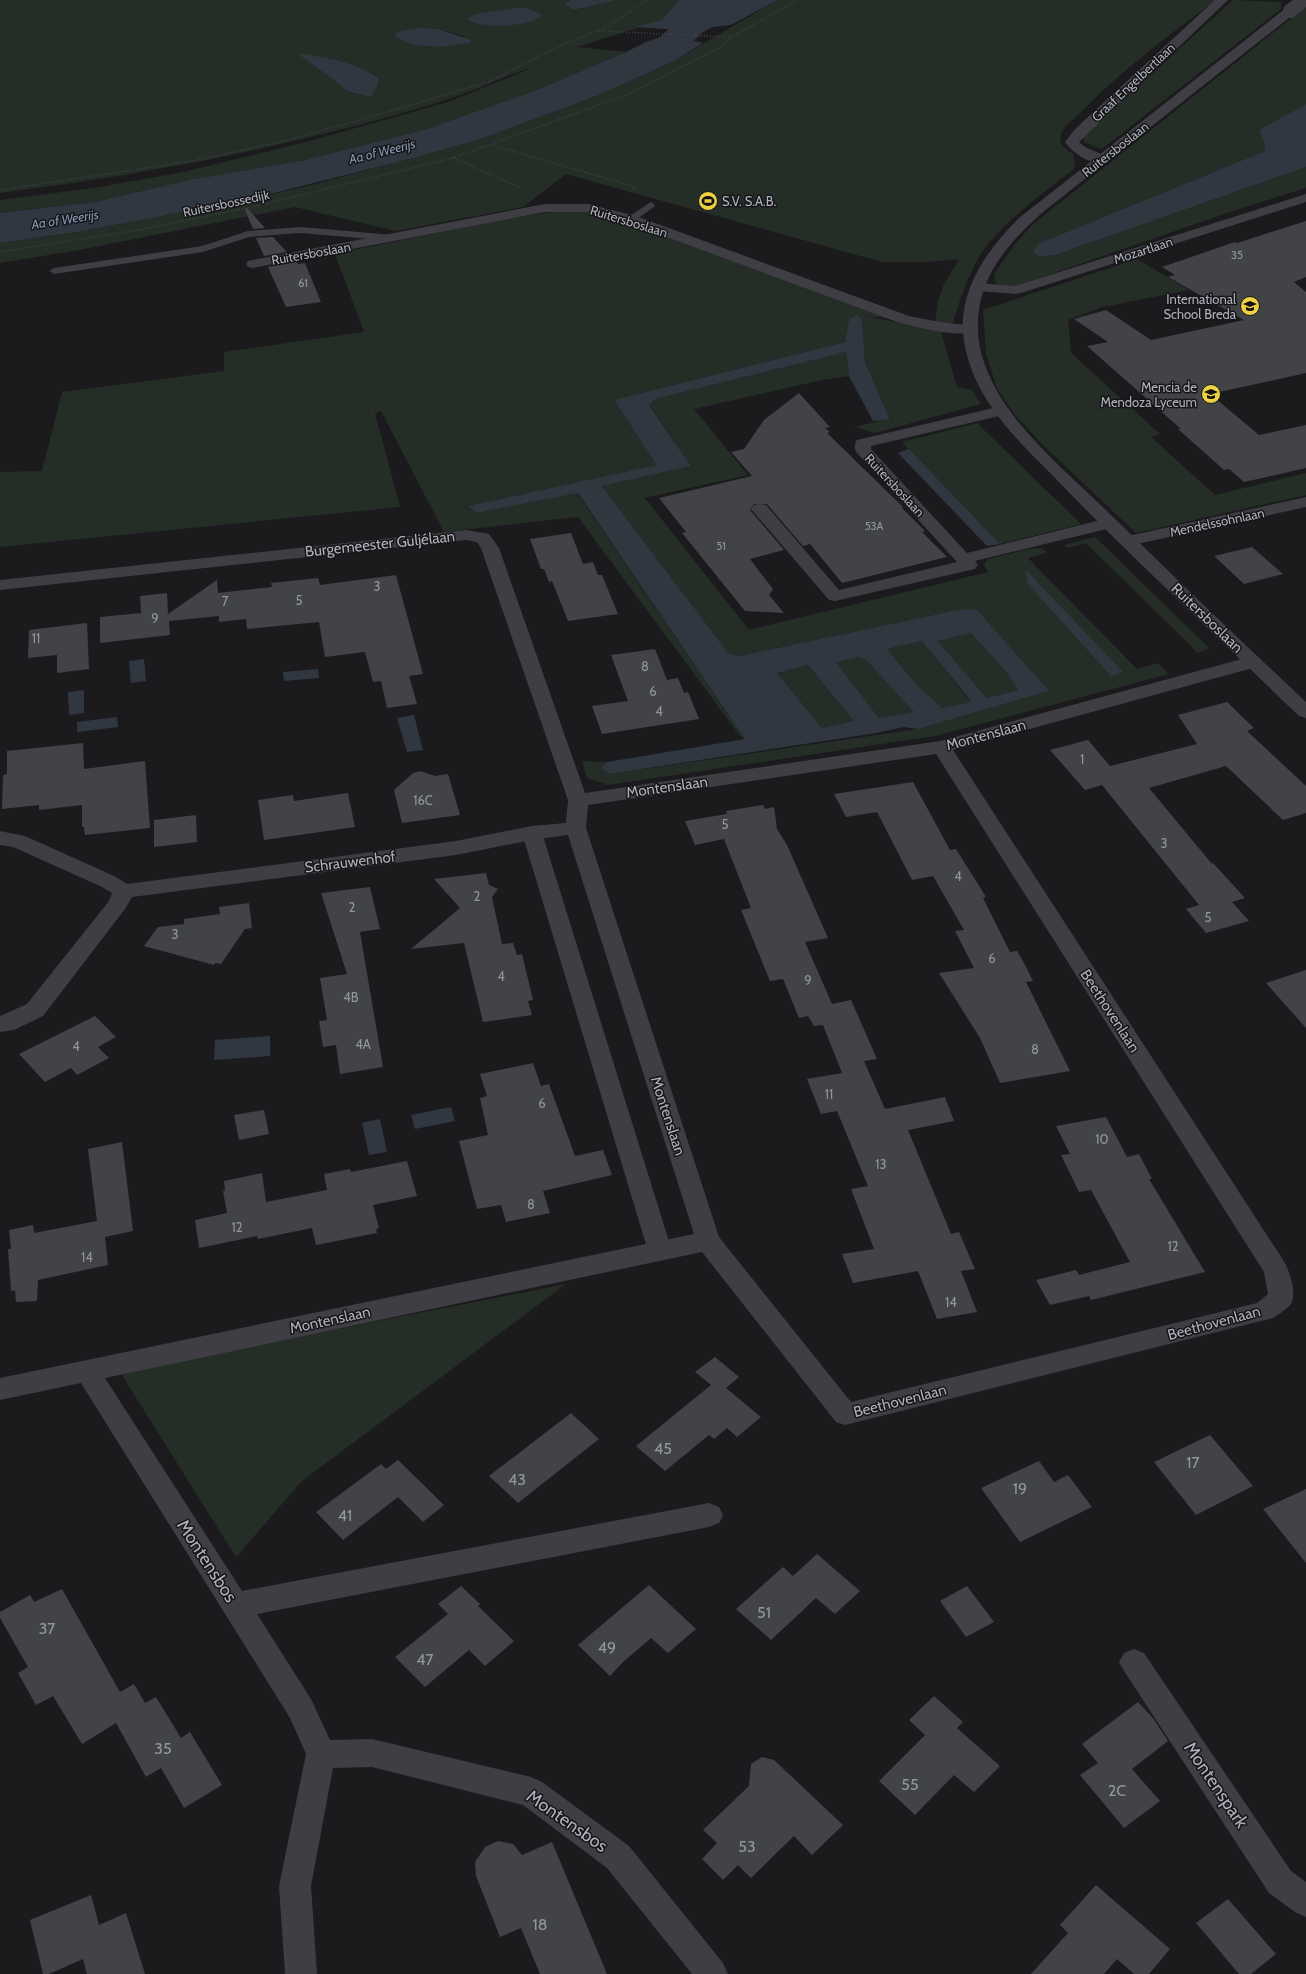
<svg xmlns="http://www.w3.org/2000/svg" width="1306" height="1974" font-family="Cabin,sans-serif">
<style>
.green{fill:#252d27;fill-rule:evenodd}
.water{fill:#313741;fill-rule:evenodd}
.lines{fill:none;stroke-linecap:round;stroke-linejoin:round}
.river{fill:#313741;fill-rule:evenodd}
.building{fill:#424347}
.path{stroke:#424349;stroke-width:1.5;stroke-dasharray:1 2;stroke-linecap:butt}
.service{fill:#3e3e44;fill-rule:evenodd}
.pedestrian{fill:#3e3e44;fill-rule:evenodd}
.minor{fill:#3e3e44;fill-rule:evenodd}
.tertiary{fill:#3e3e44;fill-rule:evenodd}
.tertiary-bridge{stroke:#3e3e44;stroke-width:14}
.labels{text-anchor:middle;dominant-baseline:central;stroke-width:3;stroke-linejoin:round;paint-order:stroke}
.far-number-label{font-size:11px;fill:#93959f}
.far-street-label{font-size:13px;fill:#aeb0bc;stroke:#161618}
.far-water-label{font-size:13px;font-style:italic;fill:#8798b5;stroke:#161618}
.far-poi-label{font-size:13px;fill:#aeb0bc;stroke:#161618;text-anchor:end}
.number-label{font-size:13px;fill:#93959f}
.street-label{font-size:15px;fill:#aeb0bc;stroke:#161618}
.near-number-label{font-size:16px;fill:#93959f}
.near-street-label{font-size:18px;fill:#aeb0bc;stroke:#161618}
</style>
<rect width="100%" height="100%" fill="#1b1b1d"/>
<path class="green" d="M0,0H571L564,4L572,9H578L617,0H679L662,20L577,47L626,52L532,92L472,114L427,129L305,160L189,180L95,202L0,213V200L94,188L183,172L306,142L448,102L532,68C514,72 496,81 479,88C450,99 421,108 392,116C264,152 132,176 0,193ZM515,8H527L542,14L477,23L467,19ZM438,29L463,36L469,43L431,47L416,45ZM310,63C335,64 358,62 379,78C376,96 364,97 349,92Z
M777,0H1214V2C1167,36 1120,72 1079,114C1072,120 1062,128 1060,138C1059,146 1069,151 1074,155L1075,168C1044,193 1000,223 979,257C968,277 959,301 953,323H935L938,301L944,284L959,259L929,262H882L566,174L523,207L396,231L295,207L79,250L0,263V243L83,231L246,200L316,184L483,138L599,95L674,61Z
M1233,0L1281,2V9L1102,149L1084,142L1083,137L1097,124Z
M1304,8H1306V104L1259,130L1265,145V151L1040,243L1055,255L1306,167V188L1230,212L1014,287L996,284L994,274L1015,244L1032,225Z
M570,210L600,213L634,223L894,319L865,316L941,331L957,387L972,390L981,404L875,433L855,427L890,418L865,362L862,319H849L845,342L614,400L658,465L468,506L477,513L577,493L745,739L740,736L578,517L444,532L381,411L375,413L400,507L0,547V472L42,471L62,392L224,371V352L364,332L335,254L514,217Z
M1137,259L1189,290L1103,307L1068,320L1071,353L1160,434L1151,437L1215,495L1306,473V495L1136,533L1040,442L1014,414L997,388L986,354L983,310Z
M846,352L849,376L822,380L694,409L748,475L645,498L749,630L988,572L984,565L988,559L1029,549L1042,548L1047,553L1028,558L1137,669L1158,663L1169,674L935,736L608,785L587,778L582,761L607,762L601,767L609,774L918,729L1049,691L962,609L739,656L729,654L602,486L691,466L649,404L655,399Z
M977,423L1081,524L1000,544L902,442Z
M1095,537L1209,648L1198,653L1086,543L1067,548L1064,545Z
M971,633L1008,674L1018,690L987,698L936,641Z
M922,641L971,702L942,708L916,684L887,649Z
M859,657L867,661L915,712L879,718L836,662Z
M808,665L854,721L822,728L777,673Z
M566,1284L302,1481L236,1557L120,1372Z"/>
<path class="water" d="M571,0H617L578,9H572L564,4Z
M679,0H777L731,25L680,30L635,27L662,20Z
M515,8H527L542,14C534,28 478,29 467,19L475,14Z
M420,28L438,29L471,40L470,43C445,47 417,51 395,36L397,32Z
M661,37H679L703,43L674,61L599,95L483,138L417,157L246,200L83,231L0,243V213L95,202L189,180L305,160L427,129L532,92L626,52L646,42Z
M297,53C326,58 354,61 379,78L378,85L371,97L349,92Z
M1306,104V167L1055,255L1039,256L1034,253V249L1040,243L1265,151V145L1259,130Z
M857,315L862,319L865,362L890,419L873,421L849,376L846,352L655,399L649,405L691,466L602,486L729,654L739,656L962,609L977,610L1049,691L918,729L904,727L876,733L609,774L601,767L607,762L745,739L578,493L477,513L468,506L657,465L614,400L845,342L849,319ZM971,633L1008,674L1018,690L987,698L937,641ZM922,641L971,701V702L942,708L916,684L887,649ZM859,657L867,661L914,712L879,718L836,662ZM808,665L854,721L822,728L777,673Z
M909,449L1000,544L987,546L898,453Z
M1025,569L1123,672L1111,676L1028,584Z
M144,659L146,681L131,683L129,661Z
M318,669L319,678L284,681L283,672Z
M84,690V713L69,715L68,692Z
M414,715L423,750L407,752L397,718Z
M117,717L118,727L77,732V722Z
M270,1036V1056L214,1060L215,1040Z
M451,1107L455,1121L415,1129L411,1115Z
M380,1119L387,1152L369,1155L362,1123Z"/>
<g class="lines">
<path class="river" d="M715,0H753L749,7L703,32L680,53L620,81L608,84L596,81L592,74L596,67L658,39L681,18Z"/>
</g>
<path class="building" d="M247,208L265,228L253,229L245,210Z
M1306,221V277L1294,282L1306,292V373L1210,394L1259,435L1306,425V468L1244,482L1229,469L1224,470L1178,429H1181L1087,346L1108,342L1074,319L1106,310L1151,340L1244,320L1168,277L1175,275L1162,267L1226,245L1235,242L1237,243Z
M273,237L287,252L264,256L256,238Z
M296,261L298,264L305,263L321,302L286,307L268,267Z
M799,393L830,427L825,428L830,432L827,433L903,507L902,508L925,531L922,532L947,557L842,583L810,544L803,546L767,504H754L750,510L784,550L750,559L773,589L769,595L784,613L745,611L682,533L686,532L659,498L752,476L731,452L744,449L764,420Z
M571,533L583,564L593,562L598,575H602L618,614L568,621L552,581L549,582L544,569H541L530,539Z
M1252,547L1283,574L1244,584L1214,556Z
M396,575L423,674L409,676L417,704L387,708L381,681L373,682L365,652L325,657L319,622L247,629L246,619L219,622V616L169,621L170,635L100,643V617L141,613L140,596L167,593L168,614L217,580L218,593L272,587L271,583L318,578L320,585Z
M87,623L89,669L57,673V655L28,658L29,630Z
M655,649L667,680L678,678L684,693L688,692L699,719L602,734L592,706L628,701L611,655Z
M1227,702L1254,728L1247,731L1306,786V813L1283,820L1226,766L1149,788L1212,864L1213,863L1245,898L1232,902L1249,921L1206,933L1186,909L1199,905L1102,785L1085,790L1050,750L1088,740L1110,766L1197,744L1178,715Z
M83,743L84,769L145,761L150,828L85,835L84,827H82V805L39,810V805L2,809L3,775L7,774V751Z
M420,771L435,776L448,774L460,815L402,823L394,790L413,773Z
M913,782L950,850L956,849L986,897L983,898L1010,952L1017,951L1024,963L1033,981L1026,982L1070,1071L1000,1083L980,1038L939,973L974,968L955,931L964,930L933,876L912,880L877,812L846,817L834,794Z
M348,793L355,827L264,840L258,800L293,795L294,801Z
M763,805L765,809L774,807L777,829L787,845L828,938L805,942L832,1004L851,1000L877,1059L864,1061L885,1109L945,1097L954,1121L908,1130L951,1234L959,1232L975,1269L961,1271L977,1312L937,1319L918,1271L853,1283L842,1254L874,1249L851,1189L868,1186L837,1111L821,1114L807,1079L842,1073L823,1025L814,1026L808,1016L799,1018L783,979L770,981L741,910L751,908L724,839L695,845L685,821L727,814L726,811Z
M196,815L197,842L154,847V820Z
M486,873L489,885L498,889L492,897L502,944L513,943L517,955L522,954L533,1000L528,1001L532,1015L483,1022L464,943L411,949L460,908L434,879Z
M370,887L380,929L360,932L383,1067L340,1074L336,1045L323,1047L319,1021L327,1020L320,978L347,974L321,893Z
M249,903L252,928L245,929L221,964L215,963L214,965L144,946L158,927L184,924V919L220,914L219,907Z
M1306,970V1028L1266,983Z
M95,1016L116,1037L98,1047L109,1058L77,1075L71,1068L45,1082L19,1054Z
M533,1063L541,1086L549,1084L575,1156L603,1150L612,1175L543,1191L550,1213L506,1222L501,1205L477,1209L459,1141L488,1135L480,1098L487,1096L480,1074Z
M264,1110L269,1134L239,1140L234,1115Z
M1106,1117L1127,1157L1139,1154L1152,1179H1149L1205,1272L1091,1300L1089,1296L1050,1305L1036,1280L1076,1270L1079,1275L1130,1262L1091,1190L1079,1192L1061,1155L1070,1154L1056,1126Z
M122,1142L133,1231L105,1237L108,1265L38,1280L37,1301L16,1302L15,1290L11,1291L8,1249H11L9,1230L33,1225L34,1233L97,1221L88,1149Z
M407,1161L417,1196L373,1205L379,1228L376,1229L377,1233L316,1245L312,1228L258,1239L257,1236L199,1248L195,1220L227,1213L223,1191H225L224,1181L262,1173L266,1202L327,1190L324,1174L350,1169L351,1172Z
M715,1357L739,1377L726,1388L761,1417L737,1437L727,1428L714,1439L709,1435L665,1471L636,1446L711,1385L695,1372Z
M571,1413L599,1439L518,1503L489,1476Z
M1210,1435L1253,1486L1196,1515L1154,1462Z
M398,1460L444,1505L423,1522L398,1497L343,1540L316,1512L381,1464L386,1469Z
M1039,1461L1054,1482L1068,1475L1092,1507L1020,1542L981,1488Z
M1306,1489V1563L1263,1509Z
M817,1554L860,1591L835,1614L816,1598L771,1640L736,1609L783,1567L793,1576Z
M649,1585L696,1629L668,1653L651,1638L622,1663L610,1676L578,1645Z
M461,1586L480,1604L478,1606L514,1641L485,1666L469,1650L425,1687L395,1657L448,1614L438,1604Z
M967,1586L994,1622L966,1637L940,1601Z
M62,1589L120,1692L134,1684L145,1703L156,1697L181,1738L190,1732L222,1785L184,1808L161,1768L146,1777L116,1723L82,1744L53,1696L36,1705L18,1673L28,1667L0,1618V1612L30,1595L34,1602Z
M934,1696L963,1722L957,1728L1000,1766L974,1792L954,1775L915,1815L879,1781L925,1735L909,1720Z
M1138,1702L1153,1718L1168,1741L1132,1769L1160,1801L1124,1828L1080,1775L1098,1763L1082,1744Z
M762,1757L774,1760L843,1825L812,1855L794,1836L751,1878L738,1865L723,1880L702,1859L717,1843L703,1830L749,1786L751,1764Z
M498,1841L513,1844L522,1855L552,1842L607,1974H540L521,1928L500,1937L476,1876L475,1862L485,1847Z
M1096,1885L1170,1949L1149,1974H1134L1117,1959L1104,1974H1031L1068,1933L1060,1925Z
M91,1895L99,1925L126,1913L145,1974H87L83,1959L49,1974H43L30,1920Z
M1228,1899L1276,1954L1251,1974H1239L1196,1923Z"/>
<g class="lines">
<path class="path" d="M599,31L732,37
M492,145L632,186L637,191
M453,158L523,189
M0,190L192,161L280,142L367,118L488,82L564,44L607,27L647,0
M0,252L144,229L256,206L453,158L629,94L724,45L732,37L797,0"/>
<path class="service" d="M651,202L655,205L654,207L634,221H628V217Z
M301,227L393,235L398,238L393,241L301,233L249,237L203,252L54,274L49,271L54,268L202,246L248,231Z"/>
<path class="pedestrian" d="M532,827L539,829L542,833L672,1251L668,1258L660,1260L652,1258L648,1251L522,833L525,829Z"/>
<path class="minor" d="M1215,0H1228L1079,142C1087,151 1103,152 1109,159L1107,162C1091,166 1074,154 1065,142L1075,129Z
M1306,194V202L1021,293L1016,294L978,291L973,290L971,287L973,284L978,283L1015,286Z
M545,204H588L636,216L909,316L940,322L975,326L978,329L975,332C954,337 921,328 900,323L626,222L588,212H545L253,268L248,267L246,264L248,261L253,260Z
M1002,406L1008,408L1010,411L1008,414L871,446V449L967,553L1109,518L1115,519L1118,523L1115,527L975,561L978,565L975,569L835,601L829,600L751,509L754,505L760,504L766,505L839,590L957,562L857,453C854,449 854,444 857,440Z
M1306,497V507L1128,546L1122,545L1119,541L1122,537L1128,536Z
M466,530L489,534L499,548L585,793L940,741L1253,656L1260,658L1262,662L1260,666L953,750L1285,1263C1290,1273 1297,1294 1291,1304C1287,1309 1279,1314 1273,1318L845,1425L836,1422L702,1252L105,1378L242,1591L709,1503L719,1507L723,1515L719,1523L709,1527L257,1614L311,1699L330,1740L372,1739L531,1777L542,1782L629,1846L723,1963L728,1974H692L607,1868L523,1805L372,1767L333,1768L311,1886L317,1974H285L279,1886L306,1754L290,1718L81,1383L0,1400V1378L694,1234L568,835L532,840L456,855L132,897L125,909L43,1016L14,1030L0,1032V1016L27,1004L109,901L112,893L100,886L13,847L0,845V831L25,836L114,876L127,884L456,841L532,826L566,823L568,800L481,548L477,542L466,540L0,590V580ZM936,754L1264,1272L1268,1294L1257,1303L851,1402L719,1237L586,828L588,805Z
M1134,1649L1144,1653L1291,1871L1306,1882V1917L1295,1912L1269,1893L1124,1671L1119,1662L1124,1653Z"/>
<path class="tertiary" d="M1290,7L1294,8L1296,11L1294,14L1043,212C1008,243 976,279 978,329C978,356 992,385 1007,407C1034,445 1076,481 1110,514C1174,577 1240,640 1306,702V718L1299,716C1248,667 1197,618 1146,569C1115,539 1084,508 1054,477C1015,438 973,398 964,341C956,292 987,250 1019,218L1286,8Z"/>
<path class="tertiary-bridge" d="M1290,11L1304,0"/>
</g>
<defs>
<symbol id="stadium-disc" viewBox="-11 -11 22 22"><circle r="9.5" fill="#edd143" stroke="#161618"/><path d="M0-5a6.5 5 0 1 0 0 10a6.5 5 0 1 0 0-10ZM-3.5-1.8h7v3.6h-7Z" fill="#111"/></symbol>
<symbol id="school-disc" viewBox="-11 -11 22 22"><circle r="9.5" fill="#edd143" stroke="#161618"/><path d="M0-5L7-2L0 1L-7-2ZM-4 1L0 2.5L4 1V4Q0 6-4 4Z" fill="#111"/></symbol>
</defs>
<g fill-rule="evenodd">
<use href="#stadium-disc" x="697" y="190" width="22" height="22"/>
<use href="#school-disc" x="1239" y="295" width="22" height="22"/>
<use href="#school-disc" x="1200" y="383" width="22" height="22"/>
</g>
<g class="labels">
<g class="far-number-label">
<text x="1237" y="255">35</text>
<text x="303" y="283">61</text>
<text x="874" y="526">53A</text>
<text x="721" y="546">51</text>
</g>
<g class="far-street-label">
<text transform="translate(1133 82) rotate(-43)">Graaf Engelbertlaan</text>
<text transform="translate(1115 149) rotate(-38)">Ruitersboslaan</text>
<text transform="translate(226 203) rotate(-12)">Ruitersbossedijk</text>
<text transform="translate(629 221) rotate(17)">Ruitersboslaan</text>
<text transform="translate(1143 250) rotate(-18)">Mozartlaan</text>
<text transform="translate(311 253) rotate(-10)">Ruitersboslaan</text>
<text transform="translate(895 485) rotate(47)">Ruitersboslaan</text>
<text transform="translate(1217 522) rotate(-12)">Mendelssohnlaan</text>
</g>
<g class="far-water-label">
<text transform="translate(382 151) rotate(-14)">Aa of Weerijs</text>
<text transform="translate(65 219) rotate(-9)">Aa of Weerijs</text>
</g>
<g class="far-poi-label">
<text x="722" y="201" text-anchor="start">S.V. S.A.B.</text>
<text x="1236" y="299">International<tspan x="1236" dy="15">School Breda</tspan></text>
<text x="1197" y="387">Mencia de<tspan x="1197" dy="15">Mendoza Lyceum</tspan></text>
</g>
<g class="number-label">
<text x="377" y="586">3</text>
<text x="299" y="600">5</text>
<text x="225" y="601">7</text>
<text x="155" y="618">9</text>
<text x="36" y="638">11</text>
<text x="645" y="666">8</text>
<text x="653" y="691">6</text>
<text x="659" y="711">4</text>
<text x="1082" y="759">1</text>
<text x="423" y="800">16C</text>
<text x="725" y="824">5</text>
<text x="1164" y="843">3</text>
<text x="958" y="876">4</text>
<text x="477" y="896">2</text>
<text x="352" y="907">2</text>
<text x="1208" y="917">5</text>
<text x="175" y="934">3</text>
<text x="992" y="958">6</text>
<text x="501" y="976">4</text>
<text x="808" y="980">9</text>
<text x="351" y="997">4B</text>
<text x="363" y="1044">4A</text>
<text x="76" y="1046">4</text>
<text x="1035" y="1049">8</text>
<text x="829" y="1094">11</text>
<text x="542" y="1103">6</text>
<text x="1102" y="1139">10</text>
<text x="881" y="1164">13</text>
<text x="531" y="1204">8</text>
<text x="237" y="1227">12</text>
<text x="1173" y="1246">12</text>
<text x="87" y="1257">14</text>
<text x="951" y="1302">14</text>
</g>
<g class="street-label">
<text transform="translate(380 544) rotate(-6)">Burgemeester Guljélaan</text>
<text transform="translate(1207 618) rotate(44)">Ruitersboslaan</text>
<text transform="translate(986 735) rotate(-15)">Montenslaan</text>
<text transform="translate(667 787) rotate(-8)">Montenslaan</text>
<text transform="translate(350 862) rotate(-7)">Schrauwenhof</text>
<text transform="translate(1110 1011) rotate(57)">Beethovenlaan</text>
<text transform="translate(668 1116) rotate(72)">Montenslaan</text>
<text transform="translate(330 1320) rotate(-12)">Montenslaan</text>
<text transform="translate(1214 1323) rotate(-15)">Beethovenlaan</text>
<text transform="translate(900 1401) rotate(-14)">Beethovenlaan</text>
</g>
<g class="near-number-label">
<text x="663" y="1448">45</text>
<text x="1193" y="1462">17</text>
<text x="517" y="1479">43</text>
<text x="1020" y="1488">19</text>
<text x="345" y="1515">41</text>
<text x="764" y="1612">51</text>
<text x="47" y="1628">37</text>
<text x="607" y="1647">49</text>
<text x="425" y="1659">47</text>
<text x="163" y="1748">35</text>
<text x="910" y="1784">55</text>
<text x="1117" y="1790">2C</text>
<text x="747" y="1846">53</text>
<text x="540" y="1924">18</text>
</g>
<g class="near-street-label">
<text transform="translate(207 1561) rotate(57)">Montensbos</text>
<text transform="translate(1216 1785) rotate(56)">Montenspark</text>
<text transform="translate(567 1821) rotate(35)">Montensbos</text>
</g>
</g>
</svg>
